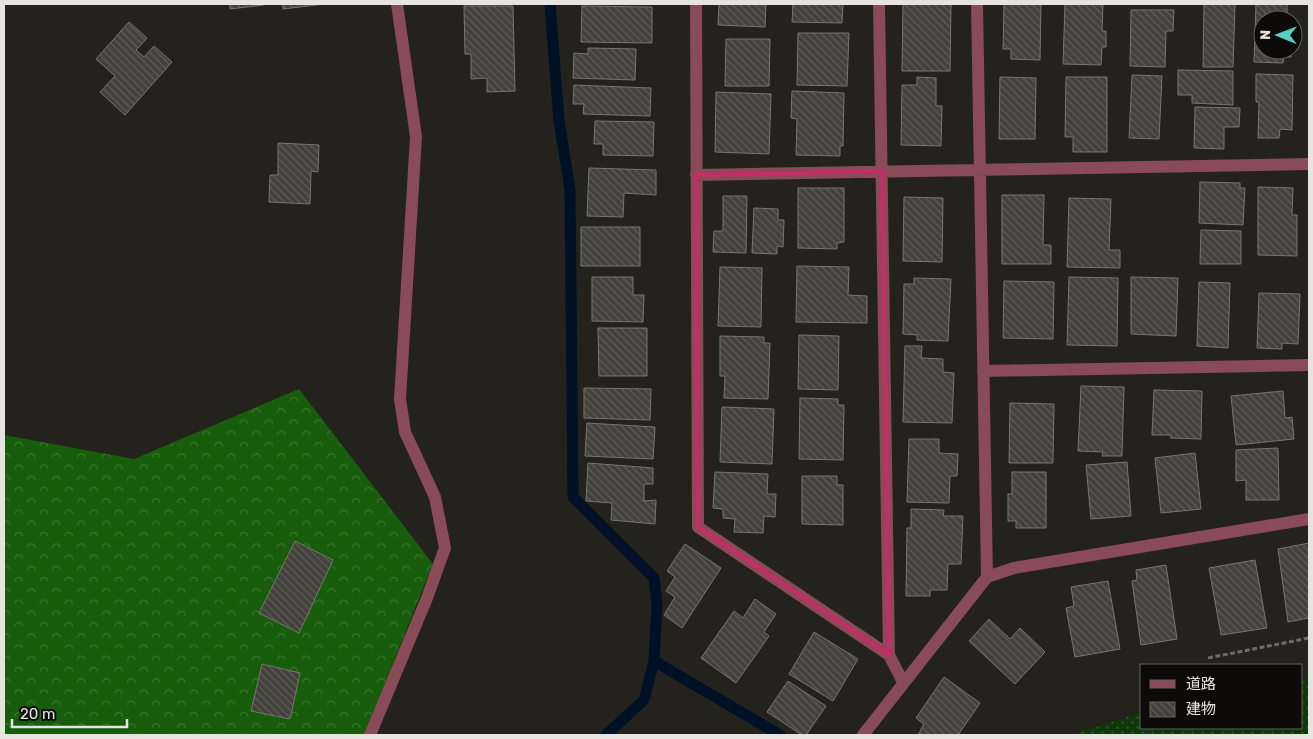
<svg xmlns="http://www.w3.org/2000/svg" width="1313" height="739" font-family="Rubik,'Noto Sans JP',sans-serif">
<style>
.forest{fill:url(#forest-crowns)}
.park{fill:url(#park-dots)}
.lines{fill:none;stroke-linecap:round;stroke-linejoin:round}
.stream{stroke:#001126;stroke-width:11}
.building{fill:url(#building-back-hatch);stroke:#787670}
.path{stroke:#6d6c68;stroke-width:3;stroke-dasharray:5 2.5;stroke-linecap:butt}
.minor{stroke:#8a4b58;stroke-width:12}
.marked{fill:none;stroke:#c62c68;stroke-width:4;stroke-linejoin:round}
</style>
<defs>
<pattern id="forest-crowns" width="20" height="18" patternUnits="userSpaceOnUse" patternTransform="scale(1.25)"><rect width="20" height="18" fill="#185d0c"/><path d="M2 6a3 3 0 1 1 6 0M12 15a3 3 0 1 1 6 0" fill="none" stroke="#39742f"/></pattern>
<pattern id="park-dots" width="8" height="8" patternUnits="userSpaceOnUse" patternTransform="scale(1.25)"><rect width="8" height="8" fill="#0f3709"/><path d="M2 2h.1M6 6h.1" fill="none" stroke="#32542d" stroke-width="1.8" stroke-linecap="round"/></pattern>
<pattern id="building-back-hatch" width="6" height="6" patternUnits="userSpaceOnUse" patternTransform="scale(1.25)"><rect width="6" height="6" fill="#43413c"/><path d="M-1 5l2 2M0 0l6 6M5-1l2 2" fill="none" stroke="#5e5c58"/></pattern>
</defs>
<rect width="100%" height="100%" fill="#23221d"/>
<path class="forest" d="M299,389L433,564L364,735H4V435L134,459Z"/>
<path class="park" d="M1309,679V735H1071L1142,712V728H1302V680Z"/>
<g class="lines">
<path class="stream" d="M550,4L559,121L570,189L573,497L654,578L657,604L654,661L644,700L606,735
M654,661L780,735"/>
</g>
<path class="building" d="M230,4H263L264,5L230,9Z
M283,4H325L283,9Z
M719,4H766L765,27L718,25Z
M793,4H843L842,23L792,22Z
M903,4H951L950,71H902Z
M1004,4H1041L1040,60L1011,59V49H1003Z
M1065,4H1103L1102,31H1106V47H1102L1101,65L1063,64Z
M1204,4H1235L1233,67H1203Z
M1256,4H1287V20H1263V50H1291V57H1284L1283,63L1254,62Z
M464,6H513L515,91L487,92V78L471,79V54H465Z
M582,6L652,7V43L581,42Z
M1131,10H1174L1173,31H1166L1165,67L1130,66Z
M129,22L147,38L136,50L144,57L154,46L172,62L125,115L100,92L115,76L96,59Z
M798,33H849L847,86L797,85Z
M726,39H770L769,86H725Z
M588,48L636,49L635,80L573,78L574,53L588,54Z
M1178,70L1233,71V105L1192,103V95H1178Z
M1256,74L1293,75L1292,130L1280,129L1279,138H1258L1259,102H1256Z
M1132,75L1162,76L1159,139L1129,138Z
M917,77L936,78V106H942L941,146L901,145L902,85H917Z
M1000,77L1036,78L1035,139H999Z
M1066,77H1107V152H1073V137H1065Z
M574,85L651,88L650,116L583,114L584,104H573Z
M792,91L844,93L843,146H840V156L796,155L797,119L791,118Z
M716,92L771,94L769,154L715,152Z
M1195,107L1240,108L1239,127H1224V149L1194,148Z
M595,121L654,122L653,156L603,155V144H594Z
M278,143L319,145L318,172L311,171L310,204L269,202L270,175H278Z
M589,168L656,170V195L624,193L623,217L587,216Z
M1200,182L1240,183V188H1245L1243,225L1199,223Z
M1258,187L1293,188L1292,215H1297V256L1258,255Z
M798,188H844V242L837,243V249L798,248Z
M1002,195H1044L1043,245H1051V264H1002Z
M723,196H747L746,253L713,252L714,231H723Z
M904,197L943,198L942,262L903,261Z
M1069,198L1111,199L1109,250H1120V268L1067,267Z
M754,208L778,209V220H784L783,247L777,246V254L752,253Z
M581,227H640V266H581Z
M1201,230L1241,231V264H1200Z
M797,266L849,267L848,295L867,296V323L796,322Z
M720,267L762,268L761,327L718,326Z
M592,277H633V295H644L643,322L592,321Z
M1069,277L1118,278L1117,346L1067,345Z
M1131,277L1178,278L1176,336L1131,334Z
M914,278L951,279L948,341L917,340V335L903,334L904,284H914Z
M1004,281L1054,282L1053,339L1003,338Z
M1199,282L1230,283L1228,348L1197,346Z
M1259,293L1300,294L1298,344L1282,343V349L1257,348Z
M598,328H647V376H599Z
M799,335L839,336L838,390L798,389Z
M720,336L764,337V343H770L768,399L724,398L725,376H720Z
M905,346H922L921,358L943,359V372L954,373L952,423L903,422Z
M1081,386L1124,387L1122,456H1102L1103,452L1078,451Z
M584,388L651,389L650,420L584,418Z
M1154,390L1202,391L1201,439L1171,438V435H1152Z
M1283,391L1285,418L1292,417L1294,439L1236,445L1231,396Z
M800,398L838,399V405H844L843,460L799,459Z
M1010,403L1054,404L1053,463H1009Z
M722,407L774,409L772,464L720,462Z
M587,423L655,427L653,459L585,456Z
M909,439H939V453L958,454L957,476H950L949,503L907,502Z
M1278,448L1279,500H1246V480L1236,481V450Z
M1195,453L1201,509L1161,513L1155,458Z
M1127,462L1131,516L1091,519L1086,465Z
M588,463L653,468V484H644V501L656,500L655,524L611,520L612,503L586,501Z
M715,472L768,474L767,494H776L775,517L764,516L763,533L734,532L735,519L723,518V509L713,508Z
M1012,472H1046V528H1016V521H1008V494H1012Z
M802,476H837V485H843V525L802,524Z
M911,509L944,510L943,516H963L961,564H948L947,590H930V596H906L907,528H911Z
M295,541L333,560L299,633L259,613Z
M1309,543V618L1288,622L1278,549Z
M685,544L721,568L682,628L664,615L675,597L666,591L675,577L667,571Z
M1255,560L1267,628L1221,635L1209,568Z
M1166,565L1177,639L1141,645L1132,581L1137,580L1136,570Z
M1108,581L1120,649L1075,657L1066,608L1074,606L1071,587Z
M755,599L776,614L764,632L769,636L736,683L701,658L734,611L743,618Z
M989,619L1010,639L1020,628L1045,652L1015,684L969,641Z
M814,632L858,659L833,701L789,674Z
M262,664L300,673L290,719L251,711Z
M944,677L980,703L958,735H918L924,724L916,718Z
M788,681L826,706L806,735H802L767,712Z"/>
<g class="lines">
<path class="path" d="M1208,658L1309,638"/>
<path class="minor" d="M696,4L698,527L889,655L903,682
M879,4L889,655
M977,4L987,577
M696,175L1309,164
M983,371L1309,365
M370,735L427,598L445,548L435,497L405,432L400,399L416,137L397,4
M863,735L987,577L1014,568L1309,519"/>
</g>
<path class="marked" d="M882,171L889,655L698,527L696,175Z"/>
<rect width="1313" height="739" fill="none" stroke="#e5e4e1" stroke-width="10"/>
<rect x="1140" y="664" width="162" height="65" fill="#0c0b09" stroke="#63625f"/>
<rect x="1150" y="680" width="25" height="8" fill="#8a4b58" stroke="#63625f"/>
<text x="1186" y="689" font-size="15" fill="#e5e4e1">道路</text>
<rect x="1150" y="702" width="25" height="15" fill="url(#building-back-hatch)" stroke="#63625f"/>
<text x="1186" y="714" font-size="15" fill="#e5e4e1">建物</text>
<g transform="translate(1278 35) rotate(271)"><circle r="24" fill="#0c0b09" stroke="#63625f"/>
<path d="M0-4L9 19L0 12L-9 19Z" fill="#59cebe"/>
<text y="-8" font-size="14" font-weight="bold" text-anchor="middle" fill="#e5e4e1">N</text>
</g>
<path d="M12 719v8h115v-8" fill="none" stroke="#e5e4e1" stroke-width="2.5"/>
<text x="20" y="719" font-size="15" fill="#e5e4e1" stroke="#0c0b09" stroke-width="4" paint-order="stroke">20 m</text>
</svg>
